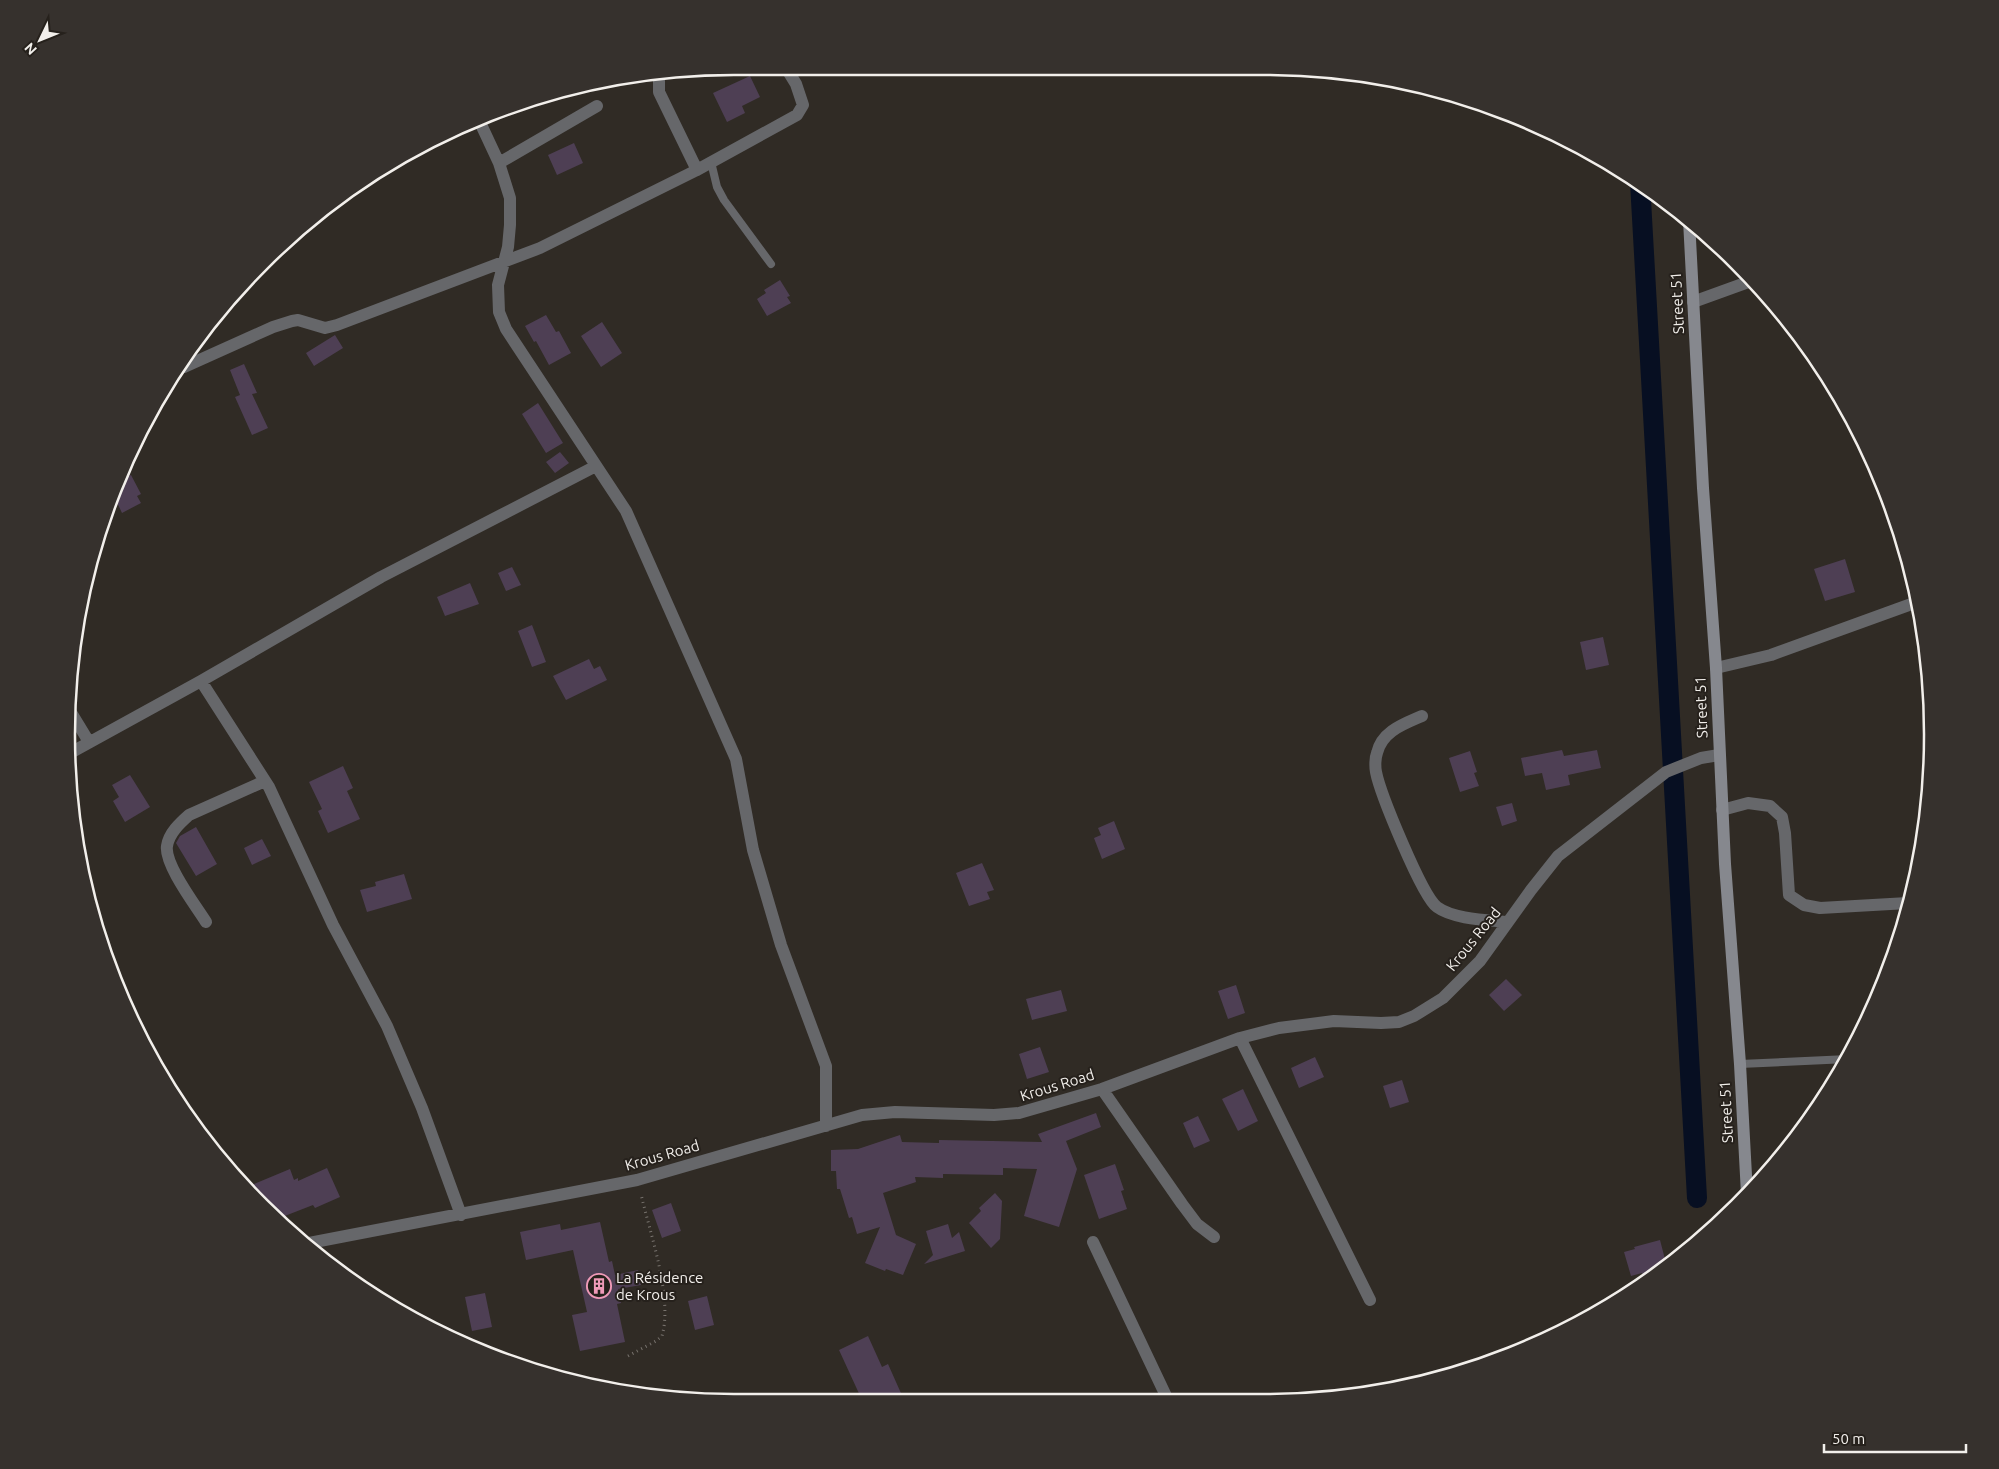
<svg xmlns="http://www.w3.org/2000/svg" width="1999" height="1469" font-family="Ubuntu,sans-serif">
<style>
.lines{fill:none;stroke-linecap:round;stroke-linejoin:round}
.canal{stroke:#070f22;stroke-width:20}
.building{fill:#4e3f54}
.path{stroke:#77726d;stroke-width:3;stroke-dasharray:1 4;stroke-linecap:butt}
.lane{stroke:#66676a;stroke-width:8}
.street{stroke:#66676a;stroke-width:12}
.secondary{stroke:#86888e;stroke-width:12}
.labels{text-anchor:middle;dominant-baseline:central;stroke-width:4;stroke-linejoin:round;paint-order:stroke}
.street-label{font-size:15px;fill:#f2efeb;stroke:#26211c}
.poi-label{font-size:15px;fill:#f2efeb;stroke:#26211c;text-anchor:start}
.rim{fill:none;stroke:#f2efeb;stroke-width:2.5}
</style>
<rect width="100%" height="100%" fill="#302b25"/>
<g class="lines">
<path class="canal" d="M1640,182L1697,1198"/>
</g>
<path class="building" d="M750,76L760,97L742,106L745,113L727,122L713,93Z
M574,143L583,163L557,175L548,155Z
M780,280L790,296L787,297L791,303L767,316L757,299L766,293L764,290Z
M546,315L556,332L559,331L571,353L549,365L536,341L534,342L525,326Z
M602,322L622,353L601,367L581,336Z
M335,335L343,348L314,366L306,353Z
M244,364L257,393L252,394L268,428L252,435L235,397L240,395L230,370Z
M538,403L563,443L546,453L522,414Z
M560,452L569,463L555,473L546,462Z
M131,475L141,494L137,496L141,503L122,513L114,496L119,482Z
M1845,559L1855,592L1825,601L1814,569Z
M512,567L521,585L506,591L498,573Z
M470,583L479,604L445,616L437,597Z
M532,625L546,662L532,667L518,631Z
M1603,637L1609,665L1586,670L1580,642Z
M589,659L594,669L600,666L607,680L566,700L553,676Z
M1562,750L1564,756L1597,750L1601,768L1568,775L1570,785L1546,790L1542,773L1525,776L1521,758Z
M1470,751L1477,772L1474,773L1479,786L1460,792L1449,758Z
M343,766L353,788L347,791L360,819L328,833L318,811L322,809L309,782Z
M130,775L150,807L125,822L113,801L119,797L112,785Z
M1512,803L1517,821L1502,826L1496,807Z
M1114,821L1125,849L1102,859L1094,838L1101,835L1098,828Z
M196,827L217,864L196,876L176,843L180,836Z
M262,839L271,856L252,865L244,848Z
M982,863L994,890L987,892L990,899L969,906L956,873Z
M404,874L412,899L367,912L360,890L376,886L375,882Z
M1506,979L1522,995L1504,1011L1489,995Z
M1236,985L1245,1013L1228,1019L1218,991Z
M1061,990L1067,1011L1032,1020L1026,999Z
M1040,1047L1049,1072L1027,1079L1019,1054Z
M1315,1057L1324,1077L1299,1088L1291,1068Z
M1402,1080L1409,1102L1390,1108L1383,1086Z
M1243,1089L1258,1121L1238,1131L1222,1099Z
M1096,1113L1101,1127L1066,1141L1077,1169L1059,1227L1024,1216L1037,1169L1003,1168V1175L943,1174V1178L915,1177L916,1182L883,1193L896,1235L916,1244L903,1275L886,1269L885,1271L865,1263L880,1227L857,1234L852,1217L849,1218L840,1189H837L836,1171H831V1150L858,1149L900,1135L902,1142L939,1143V1140L1042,1142L1038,1134Z
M1198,1116L1210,1141L1194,1148L1183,1123Z
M1115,1164L1124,1190L1121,1191L1127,1209L1099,1219L1084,1175Z
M327,1168L340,1197L315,1208L313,1205L277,1219L247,1187L290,1169L294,1180L298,1178V1181Z
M995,1193L1002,1201L1000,1239L991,1248L969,1223L981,1211L979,1208Z
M671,1203L681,1231L662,1238L652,1210Z
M600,1222L609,1262L612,1261L615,1275L638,1270L641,1285L618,1289L621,1303L617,1304L625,1342L580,1351L572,1315L587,1312L573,1250L526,1260L520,1232L560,1224L561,1230Z
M948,1224L952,1238L959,1232L965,1251L924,1264L933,1255L926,1231Z
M1660,1240L1667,1267L1659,1272L1643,1276L1642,1273L1631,1276L1624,1252L1635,1249L1634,1247Z
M485,1293L492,1327L472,1331L465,1297Z
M707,1296L714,1325L695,1330L688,1301Z
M868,1336L882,1367L888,1364L904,1400H862L839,1350Z"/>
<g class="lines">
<path class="path" d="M628,1356L656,1341L662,1336C673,1297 650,1234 641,1194"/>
<path class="lane" d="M711,162L717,187L724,200L771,264
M1740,1064L1848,1059"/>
<path class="street" d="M659,76V92L697,170
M478,118L499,163L510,198V225L508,247L498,285L499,312L506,329L626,511L736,759L753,850L781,945L826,1066V1126
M499,163L597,106
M1693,302L1751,281
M184,367L273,327L292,321L298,320L325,328L337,325L540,248L697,170L797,115L803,105L796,84L785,66
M1716,668L1771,655L1917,602
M201,681L269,787L333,925L387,1026L422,1108L461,1215
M72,714L89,742
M1422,716C1404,724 1382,731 1377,753C1375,758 1375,767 1376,772C1380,793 1422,896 1437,907C1453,919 1487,920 1507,922
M72,752L201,681L381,577L596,466
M1722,810L1748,803L1770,806L1782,817L1785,833L1789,895L1804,905L1820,908L1908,903
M206,922C196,906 164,864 167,846C169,833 180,823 189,815L265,781
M1240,1038L1370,1300
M1102,1089L1182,1204L1197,1224L1214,1237
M1093,1242L1167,1398
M304,1244L637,1180L862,1115L895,1112L994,1115L1019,1113L1102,1089L1240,1038L1279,1028L1334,1021L1381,1023L1399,1022L1414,1016L1443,998L1480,961L1531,890L1558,856L1666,772L1701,758L1719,755"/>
<path class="secondary" d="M1689,220L1703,488L1716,668L1725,864L1740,1064L1747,1194"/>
</g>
<defs>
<symbol id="building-ring" viewBox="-11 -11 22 22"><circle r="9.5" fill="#26211c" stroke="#ef9ab8" stroke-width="1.5"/><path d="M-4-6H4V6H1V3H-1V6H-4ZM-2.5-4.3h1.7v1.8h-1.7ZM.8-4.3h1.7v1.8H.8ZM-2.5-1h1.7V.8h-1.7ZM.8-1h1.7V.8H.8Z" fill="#ef9ab8"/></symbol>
</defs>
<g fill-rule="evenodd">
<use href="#building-ring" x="585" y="1272" width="28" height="28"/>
</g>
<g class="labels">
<g class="street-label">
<text transform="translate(1677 303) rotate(-93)">Street 51</text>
<text transform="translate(1701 707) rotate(-92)">Street 51</text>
<text transform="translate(1473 939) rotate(-51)">Krous Road</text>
<text transform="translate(1057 1085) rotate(-17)">Krous Road</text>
<text transform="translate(1726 1112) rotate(-93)">Street 51</text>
<text transform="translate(662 1155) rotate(-16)">Krous Road</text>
</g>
<g class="poi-label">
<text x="616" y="1277">La Résidence<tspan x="616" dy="17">de Krous</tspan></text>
</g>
</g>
<path d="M0 0H1999V1469H0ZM734 75H1265A659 659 0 0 1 1924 734V735A659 659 0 0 1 1265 1394H734A659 659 0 0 1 75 735V734A659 659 0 0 1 734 75Z" fill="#36312d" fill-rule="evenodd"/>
<path class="rim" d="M734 75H1265A659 659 0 0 1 1924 734V735A659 659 0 0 1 1265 1394H734A659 659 0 0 1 75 735V734A659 659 0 0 1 734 75Z"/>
<g transform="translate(40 40) rotate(227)" stroke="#26211c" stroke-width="4" paint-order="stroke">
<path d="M0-4L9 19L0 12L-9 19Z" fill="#f2efeb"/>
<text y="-8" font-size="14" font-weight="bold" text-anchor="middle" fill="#f2efeb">N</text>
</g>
<path d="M1824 1444v8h142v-8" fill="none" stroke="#f2efeb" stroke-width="2.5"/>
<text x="1832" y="1444" font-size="15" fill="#f2efeb" stroke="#26211c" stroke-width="4" paint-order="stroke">50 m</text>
</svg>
